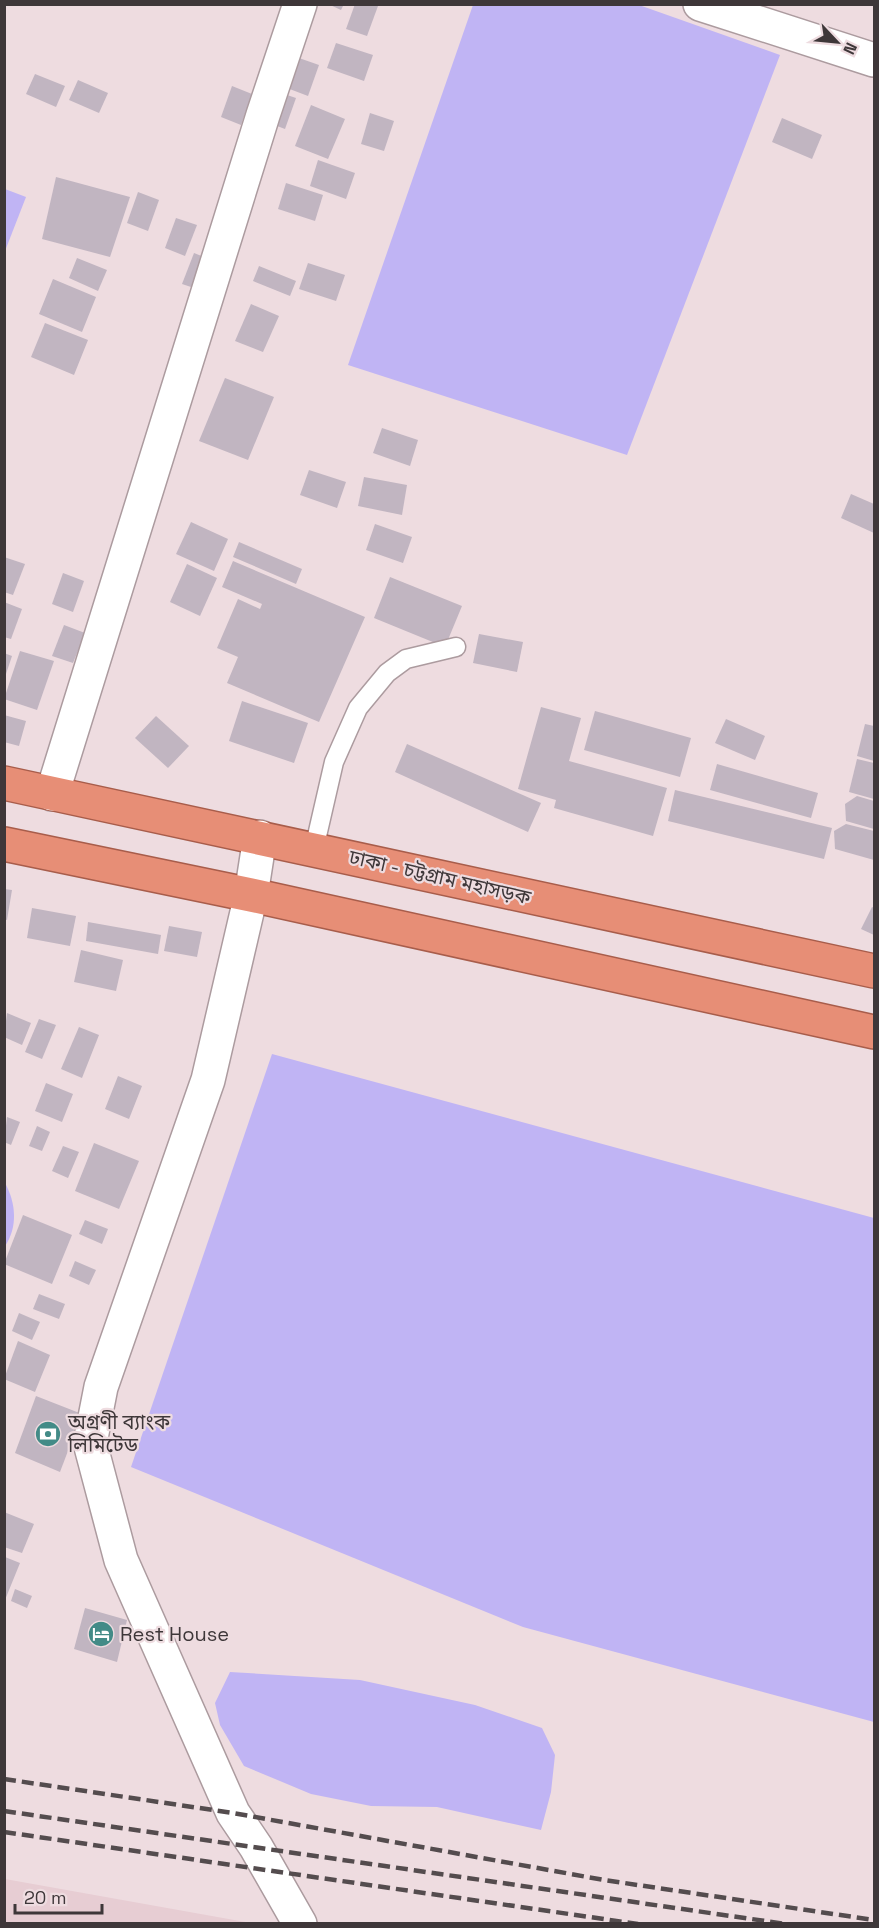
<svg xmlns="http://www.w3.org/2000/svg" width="879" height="1928" font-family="'Space Grotesk','Noto Sans Bengali',sans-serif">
  <rect width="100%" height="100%" fill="#eedce0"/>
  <polygon fill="#e7cdd3" points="5,1879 251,1923 5,1923"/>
  <g fill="#c0b4f4">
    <polygon points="473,5 639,5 780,55 627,455 348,365"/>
    <polygon points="5,189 26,197 5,251"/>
    <polygon points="272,1054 874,1218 874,1722 523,1627 131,1467"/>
    <path d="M5,1183C16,1203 18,1227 5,1246Z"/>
    <polygon points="230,1672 360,1680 475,1705 542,1728 555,1755 551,1792 541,1830 437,1807 371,1806 311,1794 244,1766 220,1725 215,1703"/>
  </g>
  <g fill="#c1b5c1">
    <polygon points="328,4 344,4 341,10"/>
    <polygon points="355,4 378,6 367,36 346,29"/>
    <polygon points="336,43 373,55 364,81 327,68"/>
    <polygon points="299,58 319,65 308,96 287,88"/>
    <polygon points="35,74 65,86 56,107 26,94"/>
    <polygon points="78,80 108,93 99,113 69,100"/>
    <polygon points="232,86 252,94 241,125 221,117"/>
    <polygon points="275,91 296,98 285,129 264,121"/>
    <polygon points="311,105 345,119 328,159 295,146"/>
    <polygon points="370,113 394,121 384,151 361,144"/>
    <polygon points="782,118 822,135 812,159 772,142"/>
    <polygon points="318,160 355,173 346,199 310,186"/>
    <polygon points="56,177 130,197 110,257 42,239"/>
    <polygon points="286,183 323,195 315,221 278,209"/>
    <polygon points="138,192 159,200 148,231 127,223"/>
    <polygon points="176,218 197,225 185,256 165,248"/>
    <polygon points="194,253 214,261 203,291 182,284"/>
    <polygon points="77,258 107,270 98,291 69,278"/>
    <polygon points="308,263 345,275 336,301 299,289"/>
    <polygon points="259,266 296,281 290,296 253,281"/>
    <polygon points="53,279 96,297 82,332 39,314"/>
    <polygon points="251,304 279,316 263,352 235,341"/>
    <polygon points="45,323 88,340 74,375 31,357"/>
    <polygon points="225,378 274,397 248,460 199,441"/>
    <polygon points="382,428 418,440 410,466 373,453"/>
    <polygon points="309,470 346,482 337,508 300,495"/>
    <polygon points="364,477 407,485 402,515 358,506"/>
    <polygon points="851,494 874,504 874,533 841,518"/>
    <polygon points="191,522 228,539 214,571 176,554"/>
    <polygon points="375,524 412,537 403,563 366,550"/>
    <polygon points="239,542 302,569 296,584 233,557"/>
    <polygon points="4,557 25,564 13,595 4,592"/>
    <polygon points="233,561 365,617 319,722 227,683 238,657 217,648 238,599 260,609 262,604 222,587"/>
    <polygon points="187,564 217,578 200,616 170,602"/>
    <polygon points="63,573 84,581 73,612 52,604"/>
    <polygon points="390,577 462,606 445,647 374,618"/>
    <polygon points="4,602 22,609 11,639 4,637"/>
    <polygon points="64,625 85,633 73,663 52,656"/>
    <polygon points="479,634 523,642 517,672 473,663"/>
    <polygon points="20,651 54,661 37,710 4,699"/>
    <polygon points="4,653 12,656 5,677 4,677"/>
    <polygon points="242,701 308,723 294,763 229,741"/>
    <polygon points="541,707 581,718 569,761 667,788 653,836 554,808 556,800 518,789"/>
    <polygon points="595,711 691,738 680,777 584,750"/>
    <polygon points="4,715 26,721 19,746 4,742"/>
    <polygon points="156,716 189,746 168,768 135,738"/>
    <polygon points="726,719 765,736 755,760 715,743"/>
    <polygon points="865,724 874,726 874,761 857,756"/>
    <polygon points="407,744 541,803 528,832 395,772"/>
    <polygon points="857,759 874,763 874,799 849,792"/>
    <polygon points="717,764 818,793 811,818 710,790"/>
    <polygon points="675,790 832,828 824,859 668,821"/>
    <polygon points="857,796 874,801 874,829 846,821 845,804"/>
    <polygon points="846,824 874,831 874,860 835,849 834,831"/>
    <polygon points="4,889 12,890 7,920 4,919"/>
    <polygon points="872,907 874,908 874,935 861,929"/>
    <polygon points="32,908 76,916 70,946 27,938"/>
    <polygon points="88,922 161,935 158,954 86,941"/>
    <polygon points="169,926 202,932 197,957 164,951"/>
    <polygon points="81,950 123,960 116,991 74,982"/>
    <polygon points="7,1013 31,1023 22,1045 4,1037"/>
    <polygon points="39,1019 56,1025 42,1059 25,1052"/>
    <polygon points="79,1027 99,1035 82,1078 61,1069"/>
    <polygon points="118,1076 142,1086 129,1119 105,1109"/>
    <polygon points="46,1083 73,1094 62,1122 35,1111"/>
    <polygon points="7,1117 20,1122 11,1145 4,1142"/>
    <polygon points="37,1126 50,1132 42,1151 29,1146"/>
    <polygon points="94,1143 139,1161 119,1209 75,1191"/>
    <polygon points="63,1146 79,1152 68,1178 52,1171"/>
    <polygon points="23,1215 72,1235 52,1284 4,1264"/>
    <polygon points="85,1220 108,1229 102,1244 79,1234"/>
    <polygon points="75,1261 96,1270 89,1285 69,1276"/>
    <polygon points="39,1294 65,1304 59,1319 33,1309"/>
    <polygon points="19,1313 40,1322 32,1340 12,1331"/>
    <polygon points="18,1341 50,1355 35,1392 4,1379"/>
    <polygon points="36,1396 82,1414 60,1472 15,1453"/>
    <polygon points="4,1512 34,1524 22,1553 4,1547"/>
    <polygon points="5,1557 20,1563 5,1600"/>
    <polygon points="15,1589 32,1596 27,1608 11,1601"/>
    <polygon points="85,1608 127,1620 117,1662 74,1649"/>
  </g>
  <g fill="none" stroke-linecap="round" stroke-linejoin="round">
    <g stroke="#ac9b9f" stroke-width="21">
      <polyline id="service" points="314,849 334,762 358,708 387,673 406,659 456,647"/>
    </g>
    <g stroke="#ac9b9f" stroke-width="36">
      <g id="minor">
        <polyline points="700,4 874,60"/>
        <polyline points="52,794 263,115 300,4"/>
        <polyline points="260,837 251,895 208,1080 101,1387 90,1443 121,1560 233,1813 256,1847 300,1924"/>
      </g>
    </g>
    <g stroke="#a85d4b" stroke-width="36">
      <g id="trunk">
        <polyline points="4,783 874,971"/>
        <polyline points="4,844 251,895 874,1032"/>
      </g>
    </g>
    <use href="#service" stroke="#fff" stroke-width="18"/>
    <use href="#minor" stroke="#fff" stroke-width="33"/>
    <use href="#trunk" stroke="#e78e76" stroke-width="33"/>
    <g stroke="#544c4e" stroke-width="4.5" stroke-dasharray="12 6" stroke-linecap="butt">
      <polyline points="4,1779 233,1813 604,1880 874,1920"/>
      <polyline points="4,1811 786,1924"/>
      <polyline points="4,1832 638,1924"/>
    </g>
  </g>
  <defs>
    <g id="bank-disc" transform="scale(1.35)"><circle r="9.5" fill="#438b87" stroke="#eedce0"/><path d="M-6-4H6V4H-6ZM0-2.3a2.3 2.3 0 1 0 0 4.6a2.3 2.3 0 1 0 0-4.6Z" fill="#fff"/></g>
    <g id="hotel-disc" transform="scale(1.35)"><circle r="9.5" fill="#438b87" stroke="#eedce0"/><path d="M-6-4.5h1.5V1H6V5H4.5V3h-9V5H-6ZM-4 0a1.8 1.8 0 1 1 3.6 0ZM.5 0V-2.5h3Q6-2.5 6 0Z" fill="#fff"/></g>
  </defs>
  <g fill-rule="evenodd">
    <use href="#bank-disc" x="48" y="1434"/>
    <use href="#hotel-disc" x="101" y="1634"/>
  </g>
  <g text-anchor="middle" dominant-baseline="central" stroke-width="4.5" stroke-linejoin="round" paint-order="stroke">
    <g font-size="20" fill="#3e3739" stroke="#eedce0">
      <text transform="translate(440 877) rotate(13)">ঢাকা - চট্টগ্রাম মহাসড়ক</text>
    </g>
    <g font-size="20" fill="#3e3739" stroke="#eedce0" text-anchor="start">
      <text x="68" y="1422">অগ্রণী ব্যাংক<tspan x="68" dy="23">লিমিটেড</tspan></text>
      <text x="120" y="1634">Rest House</text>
    </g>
  </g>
  <rect width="879" height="1928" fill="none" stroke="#3e3739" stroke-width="12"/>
  <g transform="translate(837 42) rotate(116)" stroke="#eedce0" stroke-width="4.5" paint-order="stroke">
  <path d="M0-4.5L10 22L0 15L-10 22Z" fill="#3e3739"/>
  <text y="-9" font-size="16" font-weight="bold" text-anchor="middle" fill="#3e3739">N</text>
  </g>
  <path d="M15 1904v9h87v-9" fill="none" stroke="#3e3739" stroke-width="3"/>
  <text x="24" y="1904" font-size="18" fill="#3e3739" stroke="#eedce0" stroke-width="4.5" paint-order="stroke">20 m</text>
</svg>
